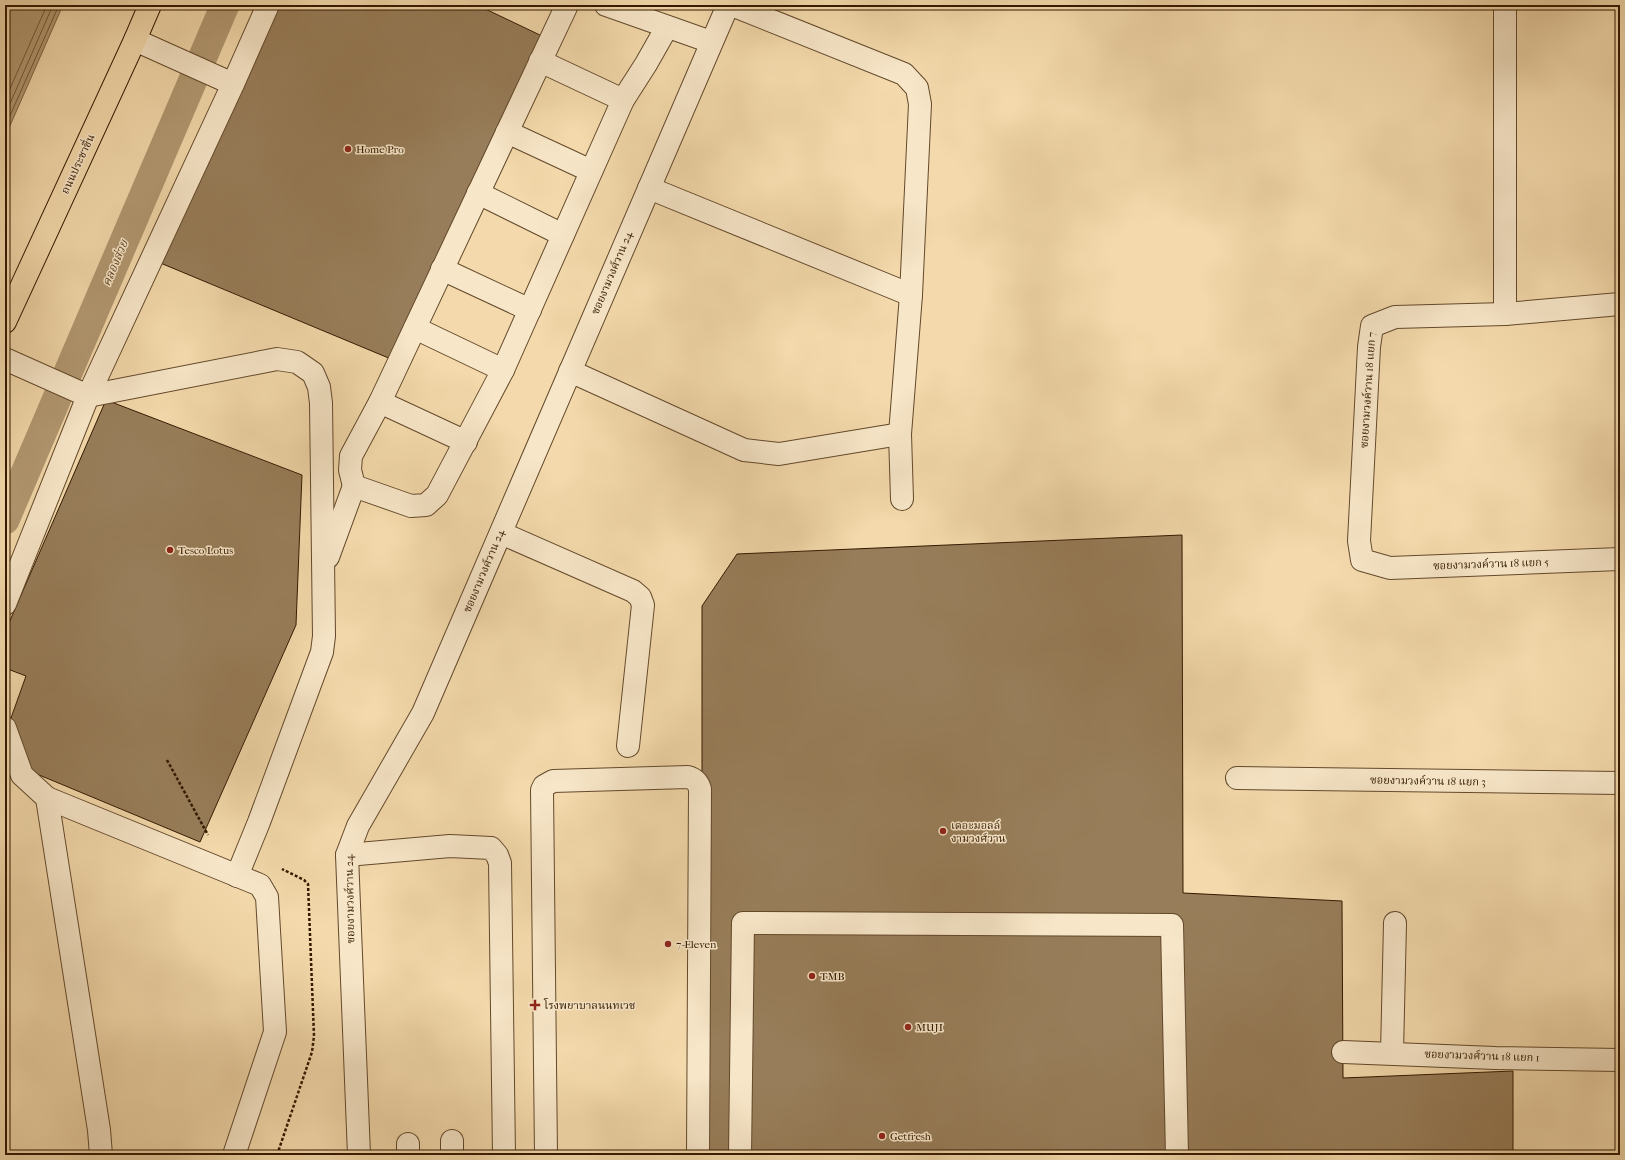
<svg xmlns="http://www.w3.org/2000/svg" width="1625" height="1160" font-family="'IM FELL French Canon','Noto Serif Thai',serif">
  <rect width="100%" height="100%" fill="#f3d9ab"/>
  <filter id="stains"><feTurbulence type="fractalNoise" baseFrequency=".005" numOctaves="4"/><feColorMatrix values="0 0 0 0 .2 0 0 0 0 .09 0 0 0 0 .02 0 0 0 .5 -.17"/></filter>
  <radialGradient id="worn" r=".72"><stop offset=".6" stop-color="#630" stop-opacity="0"/><stop offset="1" stop-color="#630" stop-opacity=".3"/></radialGradient>
  <polygon fill="#b29871" stroke="#7f6544" points="5,5 63,5 5,137"/>
  <g fill="none" stroke-linecap="round" stroke-linejoin="round">
    <g stroke="#725838" stroke-width="1">
      <polyline points="5,100 47,5"/>
      <polyline points="5,115 53,5"/>
      <polyline points="5,127 59,5"/>
    </g>
    <polyline stroke="#b29871" stroke-width="29" points="5,520 225,5"/>
  </g>
  <g fill="#977d59" stroke="#331900">
    <polygon points="270,5 477,5 542,36 391,359 158,262"/>
    <polygon points="106,400 302,475 296,625 200,842 32,772 11,718 26,676 5,668 5,632"/>
    <polygon points="1182,535 1183,893 1342,901 1343,1078 1513,1071 1513,1155 702,1155 702,606 737,554"/>
  </g>
  <g fill="none" stroke-linecap="round" stroke-linejoin="round">
    <g stroke="#63492b" stroke-width="24">
      <g id="minor">
        <polyline points="606,5 711,42"/>
        <polyline points="732,5 904,74 917,88 920,104 911,295 900,434 902,499"/>
        <polyline points="135,40 233,84"/>
        <polyline points="540,61 623,100"/>
        <polyline points="507,132 591,171"/>
        <polyline points="649,188 911,295"/>
        <polyline points="478,193 563,235"/>
        <polyline points="442,269 530,310"/>
        <polyline points="1620,304 1505,314 1395,317 1372,326 1369,347 1359,541 1362,560 1390,568 1620,559"/>
        <polyline points="1505,314 1505,5"/>
        <polyline points="415,328 503,370"/>
        <polyline points="5,359 88,396 277,359 297,362 313,373 319,387 321,403 324,636 322,652 259,822 237,876"/>
        <polyline points="570,371 744,450 779,454 900,434"/>
        <polyline points="380,402 466,442"/>
        <polyline points="354,486 350,470 351,456 380,402 567,5"/>
        <polyline points="501,533 633,591 640,597 643,605 628,746"/>
        <polyline points="328,557 354,486 411,506 426,505 437,495 503,370 623,100 646,64 667,27"/>
        <polyline points="5,604 88,396 233,84 268,5"/>
        <polyline points="5,728 22,775 47,798 260,885 267,897 275,1032 234,1155"/>
        <polyline points="1237,778 1620,783"/>
        <polyline points="47,798 99,1130 101,1155"/>
        <polyline points="347,855 450,846 491,848 497,855 500,863 504,1155"/>
        <polyline points="1343,1052 1495,1058 1620,1060"/>
        <polyline points="1392,1053 1395,923"/>
        <polyline points="408,1144 408,1155"/>
        <polyline points="359,1155 347,855 358,826 423,713 728,5"/>
        <polyline points="452,1155 452,1141"/>
        <path d="M546,1155L542,790L544,786L553,781L688,777C695,779 698,782 700,789L698,1155"/>
        <polyline points="740,1155 743,923 1172,925 1177,1155"/>
      </g>
    </g>
    <g stroke="#331900" stroke-width="24">
      <polyline id="major" points="5,322 135,40 150,5"/>
    </g>
    <g stroke="#331900" stroke-width="2.5" stroke-dasharray="3 2" stroke-linecap="butt">
      <polyline points="167,760 208,835"/>
      <polyline points="277,1155 312,1052 314,1036 308,884 304,880 282,869"/>
    </g>
    <use href="#minor" stroke="#f7e6c8" stroke-width="22"/>
    <use href="#major" stroke="#f3d9ab" stroke-width="22"/>
  </g>
  <g fill="#8f2418" stroke="#f7e6c8" stroke-width="1.5">
    <circle cx="348" cy="149" r="4"/>
    <circle cx="170" cy="550" r="4"/>
    <circle cx="943" cy="831" r="4"/>
    <circle cx="668" cy="944" r="4"/>
    <circle cx="812" cy="976" r="4"/>
    <path d="M533 999h4v4h4v4h-4v4h-4v-4h-4v-4h4z"/>
    <circle cx="908" cy="1027" r="4"/>
    <circle cx="882" cy="1136" r="4"/>
  </g>
  <g text-anchor="middle" dominant-baseline="central" stroke-width="3" stroke-linejoin="round" paint-order="stroke">
    <g font-size="11" fill="#331900" stroke="#f7e6c8" text-anchor="start">
      <text x="356" y="149">Home Pro</text>
      <text x="178" y="550">Tesco Lotus</text>
      <text x="951" y="825">เดอะมอลล์<tspan x="951" dy="13">งามวงศ์วาน</tspan></text>
      <text x="676" y="944">7-Eleven</text>
      <text x="820" y="976">TMB</text>
      <text x="544" y="1005">โรงพยาบาลนนทเวช</text>
      <text x="916" y="1027">MUJI</text>
      <text x="890" y="1136">Getfresh</text>
    </g>
    <g font-size="11" fill="#331900" stroke="#f7e6c8">
      <text transform="translate(78 164) rotate(-65)">ถนนประชาชื่น</text>
      <text transform="translate(612 273) rotate(-67)">ซอยงามวงศ์วาน 24</text>
      <text transform="translate(1368 390) rotate(-86)">ซอยงามวงค์วาน 18 แยก 7</text>
      <text transform="translate(1491 564) rotate(-2)">ซอยงามวงค์วาน 18 แยก 5</text>
      <text transform="translate(484 571) rotate(-67)">ซอยงามวงศ์วาน 24</text>
      <text transform="translate(1428 781) rotate(1)">ซอยงามวงค์วาน 18 แยก 3</text>
      <text transform="translate(350 899) rotate(-91)">ซอยงามวงศ์วาน 24</text>
      <text transform="translate(1482 1056) rotate(2)">ซอยงามวงศ์วาน 18 แยก 1</text>
    </g>
    <g font-size="12" font-style="italic" fill="#5f4528" stroke="#f7e6c8">
      <text transform="translate(115 263) rotate(-67)">คลองส่วย</text>
    </g>
  </g>
  <rect width="1625" height="1160" fill="none" stroke="#f3d9ab" stroke-width="20"/>
  <rect x="6" y="6" width="1613" height="1148" fill="none" stroke="#331900" stroke-width="2"/>
  <rect x="10" y="10" width="1605" height="1140" fill="none" stroke="#331900"/>
  <rect width="100%" height="100%" filter="url(#stains)"/>
  <rect width="100%" height="100%" fill="url(#worn)"/>
</svg>
